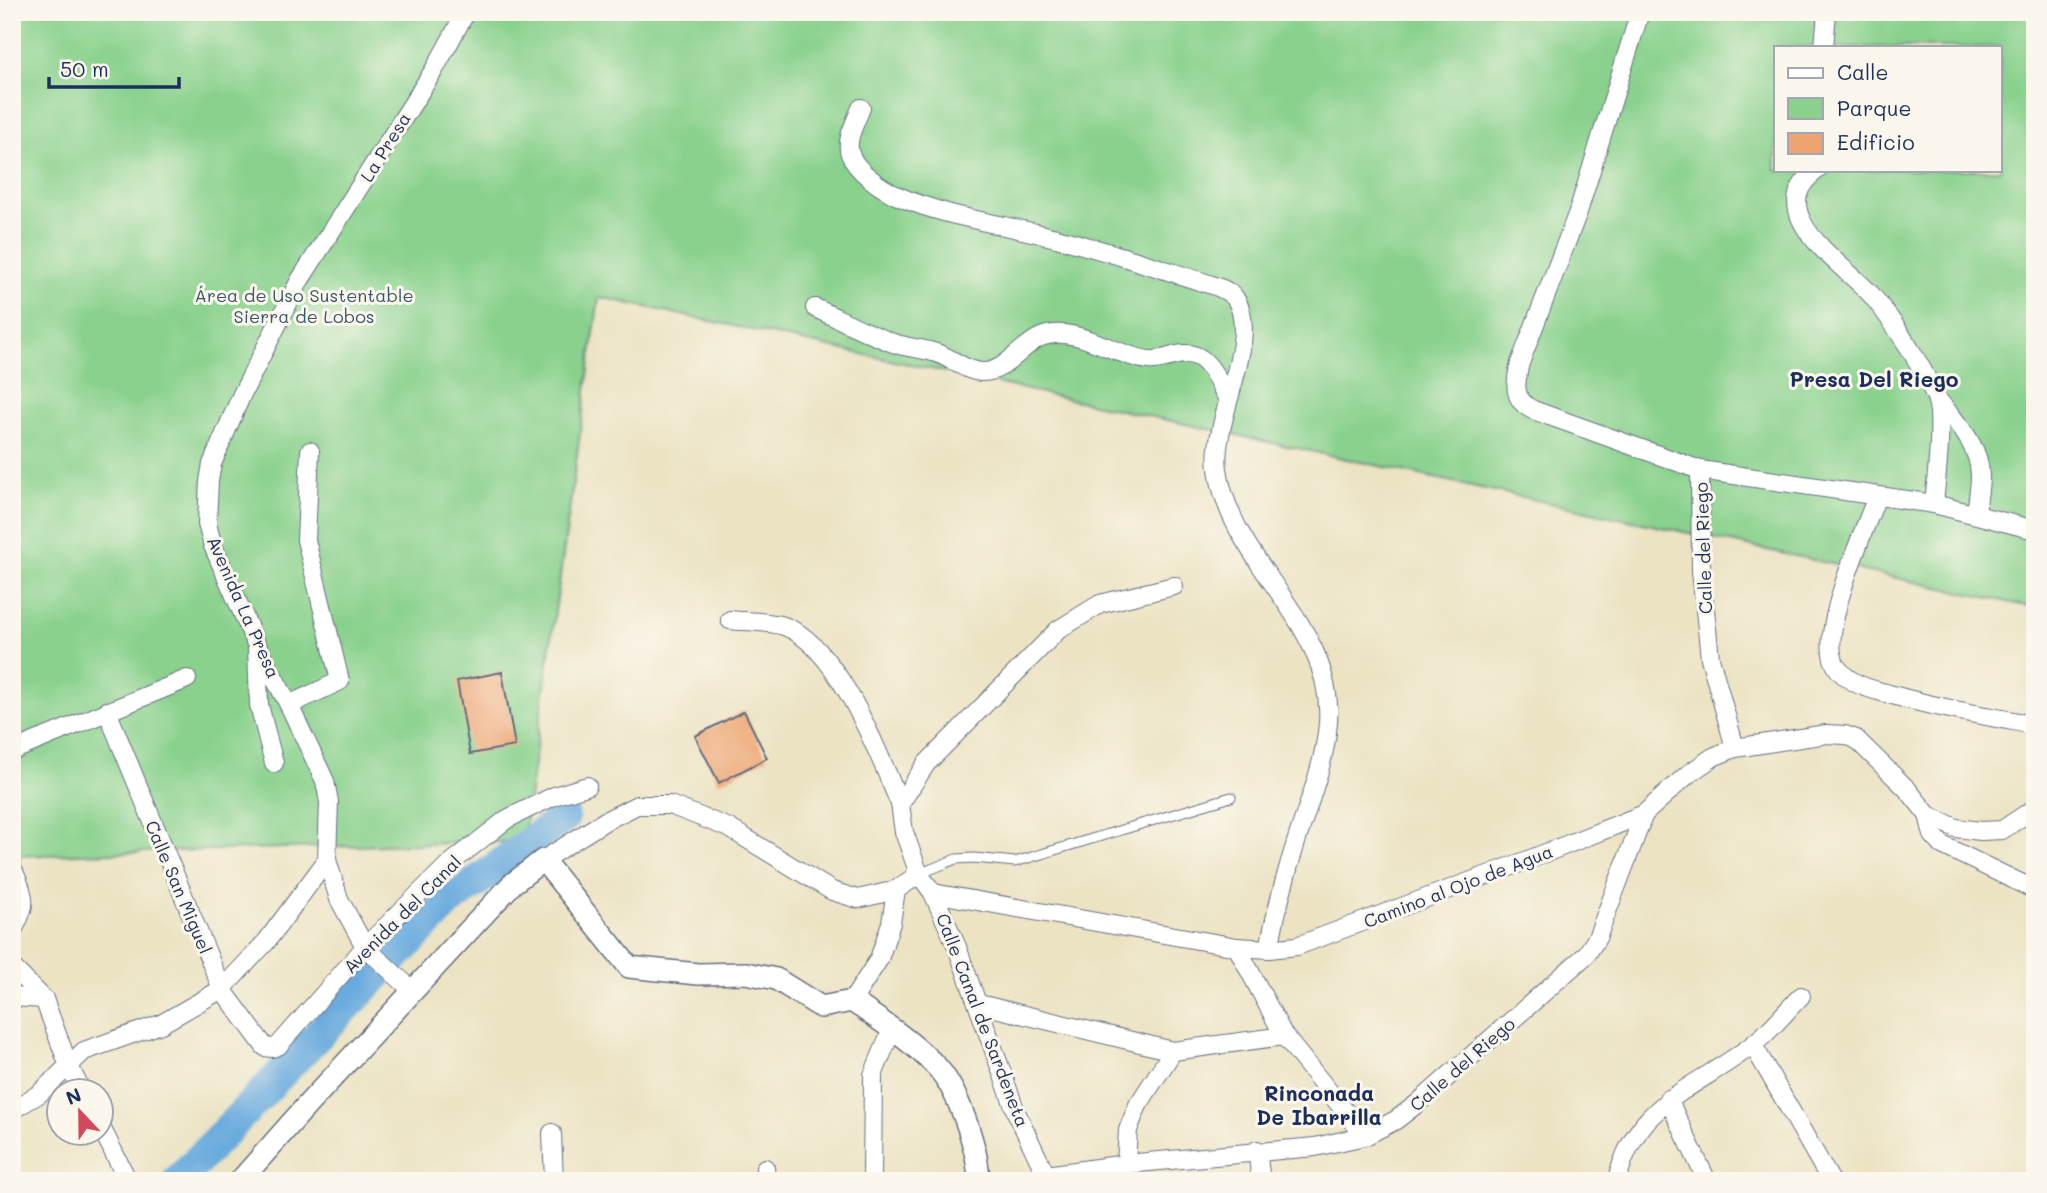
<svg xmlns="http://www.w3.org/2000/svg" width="2047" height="1193" font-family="Mali,sans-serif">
  <rect width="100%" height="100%" fill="#fbf7ec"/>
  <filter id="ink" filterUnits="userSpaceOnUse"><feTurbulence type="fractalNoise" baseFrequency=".0143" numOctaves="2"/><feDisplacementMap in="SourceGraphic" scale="14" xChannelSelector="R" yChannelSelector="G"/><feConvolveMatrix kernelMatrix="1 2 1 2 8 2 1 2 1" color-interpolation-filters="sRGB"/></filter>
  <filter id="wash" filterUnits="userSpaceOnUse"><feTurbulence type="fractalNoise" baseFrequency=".00686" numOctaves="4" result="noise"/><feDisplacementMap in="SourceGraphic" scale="28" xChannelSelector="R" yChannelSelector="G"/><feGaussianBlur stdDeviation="1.57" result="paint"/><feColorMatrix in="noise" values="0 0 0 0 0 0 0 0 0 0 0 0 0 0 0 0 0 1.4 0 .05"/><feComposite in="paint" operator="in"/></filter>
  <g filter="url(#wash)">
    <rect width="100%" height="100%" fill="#ebe3c2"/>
    <path fill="#89d18d" stroke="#528076" stroke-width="2" fill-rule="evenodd" d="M12,12H2035V608L599,297L523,841L12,856ZM1776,47H2000V170H1776Z"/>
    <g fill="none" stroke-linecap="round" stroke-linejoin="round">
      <polyline stroke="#6babde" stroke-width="32" points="178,1181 316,1037 448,903 564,817"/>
    </g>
    <g id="blocks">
      <g fill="#eda471">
        <polygon points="502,672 515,746 470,754 457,681"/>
        <polygon points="744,711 767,758 719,783 695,736"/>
      </g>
    </g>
  </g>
  <g filter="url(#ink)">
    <use href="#blocks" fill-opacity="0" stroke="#646e81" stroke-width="2"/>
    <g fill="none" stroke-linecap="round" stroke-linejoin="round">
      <g stroke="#646e81" stroke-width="11">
        <polyline id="service" points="919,874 956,859 974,858 1015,862 1231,797"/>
      </g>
      <g stroke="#646e81" stroke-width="20">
        <g id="minor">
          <path d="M1640,12L1578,212L1520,363C1515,383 1512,400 1533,410L1700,470L1934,504L2035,530"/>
          <polyline points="1824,47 1827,12"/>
          <path d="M861,108C856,121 845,140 850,154C856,171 882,189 898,196C945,217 998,223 1048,236C1103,249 1158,268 1212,285C1221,288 1229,291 1235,298C1262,337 1211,421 1218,469C1230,564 1335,622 1328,723C1325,762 1310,799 1298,836C1286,873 1276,910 1269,949"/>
          <path d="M1817,170C1757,214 1849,267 1874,298C1895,324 1924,368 1936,398C1944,416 1936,482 1934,504"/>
          <path d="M815,308C840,319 866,333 893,343C907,348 924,348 939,354C953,359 967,372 983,372C1006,372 1021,345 1041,337C1074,323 1116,357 1149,360C1166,362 1183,347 1200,358C1213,367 1220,385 1227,398"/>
          <path d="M1938,400C1956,422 1980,445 1980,476C1980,488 1977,502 1976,514"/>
          <polyline points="1700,470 1701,571 1710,658 1735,748"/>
          <path d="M1877,496C1863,534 1826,616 1832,654C1834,667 1843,676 1854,682C1864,688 1878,691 1889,694C1937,708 1986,716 2035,725"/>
          <path d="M730,620C747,622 769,621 784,626C838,645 879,755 900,804"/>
          <polyline points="257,649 259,705 274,763"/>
          <polyline points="289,705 340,681 306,540 310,451"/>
          <polyline points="107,711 222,989 265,1047 272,1048 278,1046 365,947 447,866 507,819 554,796 587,786"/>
          <polyline points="12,751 187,679"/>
          <polyline points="1928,815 1933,835 1942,845 2035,890"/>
          <polyline points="543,860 605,821 637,805 670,805 729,828 832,891 858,899 896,890"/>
          <path d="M12,867C25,898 29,902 12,932"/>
          <polyline points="933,893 1237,947 1269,949 1297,946 1528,860 1644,814 1687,775 1713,757 1735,748 1827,734 1845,735 1856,739 1908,790 1928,815 1956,828 1981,831 2002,830 2035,808"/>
          <polyline points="1237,947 1284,1036 1365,1136"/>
          <polyline points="12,967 44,999 68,1064 82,1092"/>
          <polyline points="414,992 365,947 339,899 327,860 329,802 325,781 289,705 257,646 213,546 207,524 209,481 212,464 242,394 300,280 434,70 466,12"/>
          <polyline points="12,997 44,999"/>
          <polyline points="852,1001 879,959 891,923 896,890 919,874"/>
          <polyline points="979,1004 1173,1051 1284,1036"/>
          <polyline points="1753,1045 1831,1181"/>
          <polyline points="1668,1099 1707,1181"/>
          <polyline points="12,1110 39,1094 84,1051 161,1024 222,989 266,942 327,860"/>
          <polyline points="102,1129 128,1181"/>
          <polyline points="552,1133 554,1181"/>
          <polyline points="1257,1150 1261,1181"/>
          <polyline points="1126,1164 1128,1130 1138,1105 1173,1051"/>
          <polyline points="765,1168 766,1181"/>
          <polyline points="1046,1175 1126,1164 1315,1147 1365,1136 1396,1120 1418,1103 1586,955 1597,938 1644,814"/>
          <polyline points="872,1181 873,1075 892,1029"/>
          <polyline points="1046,1181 1046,1175 1016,1112 957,947 933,893 919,874 904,832 900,804 926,764 1058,630 1100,604 1174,586"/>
          <path d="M1617,1181C1635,1101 1696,1089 1752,1045C1770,1032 1785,1012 1801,996"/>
        </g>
      </g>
      <g stroke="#646e81" stroke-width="24">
        <path id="tertiary" d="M240,1181L309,1103L512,884L543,860L629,967L698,974L746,973L776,979L821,1007L852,1001C881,1021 910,1040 935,1065C958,1088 978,1149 979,1181"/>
      </g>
      <use href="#service" stroke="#fff" stroke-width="9"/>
      <use href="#minor" stroke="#fff" stroke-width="18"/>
      <use href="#tertiary" stroke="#fff" stroke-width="21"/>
    </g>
  </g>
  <g text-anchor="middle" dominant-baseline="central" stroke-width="6" stroke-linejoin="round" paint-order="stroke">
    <g font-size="18" fill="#1b2f5e" stroke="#fbf7ec">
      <text transform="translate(385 147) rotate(-58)">La Presa</text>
      <text transform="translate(1703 548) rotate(-92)">Calle del Riego</text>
      <text transform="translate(244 607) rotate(66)">Avenida La Presa</text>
      <text transform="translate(1458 886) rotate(-21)">Camino al Ojo de Agua</text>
      <text transform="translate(179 887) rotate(67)">Calle San Miguel</text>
      <text transform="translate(402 914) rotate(-45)">Avenida del Canal</text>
      <text transform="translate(983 1020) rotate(69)">Calle Canal de Sardeneta</text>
      <text transform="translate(1462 1064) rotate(-41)">Calle del Riego</text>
    </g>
    <g font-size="18" fill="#36586a" stroke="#fbf7ec">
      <text x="304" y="295">Área de Uso Sustentable<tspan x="304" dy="21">Sierra de Lobos</tspan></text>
    </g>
    <g font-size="21" font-weight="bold" fill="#1b2f5e" stroke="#fbf7ec">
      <text x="1874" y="378">Presa Del Riego</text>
      <text x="1319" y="1092">Rinconada<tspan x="1319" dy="24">De Ibarrilla</tspan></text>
    </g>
  </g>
  <rect width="2047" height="1193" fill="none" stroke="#fbf7ec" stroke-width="42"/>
  <rect x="1774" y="46" width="228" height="126" fill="#fbf7ec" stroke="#a1a7b3" stroke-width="2"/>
  <rect x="1788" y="68" width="35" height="10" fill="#ffffff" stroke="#a1a7b3" stroke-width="2"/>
  <text x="1837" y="80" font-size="21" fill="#1b2f5e">Calle</text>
  <rect x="1788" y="98" width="35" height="21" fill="#89d18d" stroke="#a1a7b3" stroke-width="2"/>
  <text x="1837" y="116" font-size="21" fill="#1b2f5e">Parque</text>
  <rect x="1788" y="133" width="35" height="21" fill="#eda471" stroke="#a1a7b3" stroke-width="2"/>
  <text x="1837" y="150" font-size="21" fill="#1b2f5e">Edificio</text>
  <g transform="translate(80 1112) rotate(338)"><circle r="33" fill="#fbf7ec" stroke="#a1a7b3" stroke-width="2"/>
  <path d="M0-5L12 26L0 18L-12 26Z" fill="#d1495b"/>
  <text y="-10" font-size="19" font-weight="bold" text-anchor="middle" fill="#1b2f5e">N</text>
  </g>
  <path d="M49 77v10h130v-10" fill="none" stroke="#1b2f5e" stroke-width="3.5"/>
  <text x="60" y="77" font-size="21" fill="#1b2f5e" stroke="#fbf7ec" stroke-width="5" paint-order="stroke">50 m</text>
</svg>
